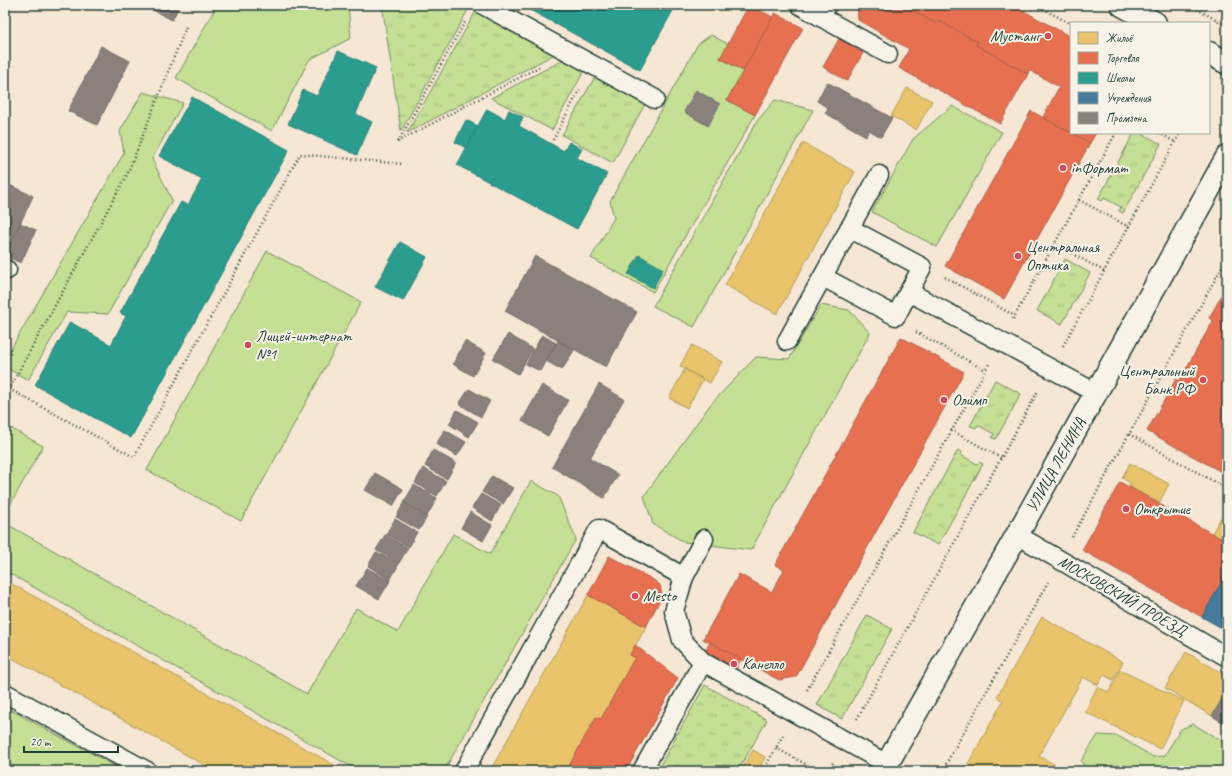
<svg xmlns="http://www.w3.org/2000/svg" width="1232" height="776" font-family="Caveat,sans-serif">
  <defs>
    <pattern id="grass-tufts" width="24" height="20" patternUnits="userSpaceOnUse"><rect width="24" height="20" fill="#c5df95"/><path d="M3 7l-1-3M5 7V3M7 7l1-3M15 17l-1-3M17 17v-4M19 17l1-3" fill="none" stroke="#a9c081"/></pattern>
  </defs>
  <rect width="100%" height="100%" fill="#f6e6d4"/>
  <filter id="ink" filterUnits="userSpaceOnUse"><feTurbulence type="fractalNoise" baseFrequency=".025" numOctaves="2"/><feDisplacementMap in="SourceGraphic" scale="8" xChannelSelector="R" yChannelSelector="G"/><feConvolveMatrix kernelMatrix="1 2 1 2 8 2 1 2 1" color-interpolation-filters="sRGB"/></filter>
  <g filter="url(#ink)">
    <g fill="url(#grass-tufts)" stroke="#728e64">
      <polygon points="382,5 464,5 469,8 401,131"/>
      <polygon points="476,11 555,54 407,133"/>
      <polygon points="565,59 585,69 552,130 491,98"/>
      <polygon points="596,75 646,102 613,163 562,135"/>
      <polygon points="1134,133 1141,133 1161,144 1123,213 1119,211 1121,207 1104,198 1102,201 1098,199"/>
      <polygon points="1065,259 1090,273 1062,324 1037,311"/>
      <polygon points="995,380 1021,394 996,439 992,438 994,434 978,425 976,428 970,426"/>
      <polygon points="958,450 962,452 961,455 977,464 979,462 983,464 938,545 913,532"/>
      <polygon points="867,615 892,629 842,719 817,705"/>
      <polygon points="705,685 767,720 738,771 657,771"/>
    </g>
    <g fill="#c5df95" stroke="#728e64">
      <polygon points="217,5 348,5 351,38 309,60 272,131 176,78"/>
      <polygon points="711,35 728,44 720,58 743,71 727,100 755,115 653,292 591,258 614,218 610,201 698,44"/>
      <polygon points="143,92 183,103 152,159 172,200 108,314 67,312 28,380 5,367 5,359 124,153 120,131"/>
      <polygon points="775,100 813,110 694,327 653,306 757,121"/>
      <polygon points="952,106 1002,132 937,247 872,212 913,139"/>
      <polygon points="267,251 361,302 241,521 147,470"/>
      <polygon points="821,305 849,310 870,333 751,550 684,542 653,524 644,496 710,405 756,357 789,359"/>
      <polygon points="5,425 43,446 5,514"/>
      <polygon points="531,481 558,496 576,539 444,771 359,771 5,571 5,523 307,694 356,608 398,632 453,534 490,554"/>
      <polygon points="5,707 124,771 5,771"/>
      <polygon points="1193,724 1227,744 1227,771 1087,771 1081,761 1098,735 1118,736 1153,757 1164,756 1181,729"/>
    </g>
    <g fill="#e9c46a" stroke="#ac9c5a">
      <polygon points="907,88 932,101 916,130 891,116"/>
      <polygon points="803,143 855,172 777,314 725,285"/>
      <polygon points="692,345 722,362 710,383 680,366"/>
      <polygon points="685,369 703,380 687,408 669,398"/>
      <polygon points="1130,463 1169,484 1159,503 1129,486 1130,483 1122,478"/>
      <polygon points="1227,507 1227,542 1212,533"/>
      <polygon points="5,580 345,771 215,771 37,672 5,654"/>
      <polygon points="588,595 646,627 630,655 635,657 601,719 596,717 569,766 574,768 572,771 490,771"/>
      <polygon points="1042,617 1123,662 1113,680 1104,675 1098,685 1083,677 1039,756 1066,771 964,771 1003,701 997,697"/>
      <polygon points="1186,652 1227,676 1227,690 1212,716 1165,688"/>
      <polygon points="1120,670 1184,701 1160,749 1085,712 1097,687 1109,692"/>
      <polygon points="753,750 765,757 758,771 751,771 743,767"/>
    </g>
    <g fill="#e76f51" stroke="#ab6048">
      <polygon points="749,5 773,17 743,71 720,58"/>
      <polygon points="857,5 903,5 937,24 939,21 978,42 976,45 1028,74 1000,124 899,68 909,49 858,20"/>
      <polygon points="903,5 1013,5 1071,37 1071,133 1043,117 1059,87 1029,70 1028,74 976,45 978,42 939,21 937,24"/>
      <polygon points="775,13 803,28 755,115 727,100"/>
      <polygon points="839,39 863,53 847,81 823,67"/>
      <polygon points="1031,111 1090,143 1004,299 945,266"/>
      <polygon points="1072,133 1096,133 1090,143"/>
      <polygon points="1227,286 1227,475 1147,431 1176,379 1179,381 1213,321 1209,318"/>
      <polygon points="901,337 964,372 796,677 779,680 703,639 739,574 772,592 784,570 775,565"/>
      <polygon points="1120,482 1227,542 1227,572 1202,617 1082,550"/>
      <polygon points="609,556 652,579 660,585 662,596 646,627 588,595"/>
      <polygon points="710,642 741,659 735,671 704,654"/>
      <polygon points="635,645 678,678 626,771 572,771 574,768 569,766 596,717 601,719 635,657 630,655"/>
    </g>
    <g fill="#2a9d8f" stroke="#278074">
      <polygon points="521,5 676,5 640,70"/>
      <polygon points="338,51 376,68 356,114 372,122 357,155 288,124 303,90 317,96"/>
      <polygon points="192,97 289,150 131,438 35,385 70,322 111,345 126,316 120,313 181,202 188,205 202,179 159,156"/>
      <polygon points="487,109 505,119 509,110 523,117 519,126 564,151 569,142 582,149 577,158 607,174 577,229 457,165"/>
      <polygon points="466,120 478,126 466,148 455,142"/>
      <polygon points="400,242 427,257 403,301 375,287"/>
      <polygon points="639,255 663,269 653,288 628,274"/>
    </g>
    <polygon fill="#457b9d" stroke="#3a687e" points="1227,572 1227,631 1202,617"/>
    <g fill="#8a817c" stroke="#6a6d66">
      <polygon points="143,5 180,5 172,20"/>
      <polygon points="101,46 130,61 97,125 68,111"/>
      <polygon points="827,82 892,118 881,137 869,130 866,136 825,113 828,108 817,101"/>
      <polygon points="696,90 720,104 708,126 684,112"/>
      <polygon points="5,183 33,196 5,256"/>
      <polygon points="20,223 36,230 21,263 5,256"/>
      <polygon points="535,256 637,312 606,367 505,311"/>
      <polygon points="508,334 533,349 518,374 493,359"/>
      <polygon points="542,335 556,343 540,371 526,364"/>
      <polygon points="465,341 486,353 473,376 453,364"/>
      <polygon points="558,341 574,350 562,370 546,361"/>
      <polygon points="599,384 624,399 590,458 618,475 604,498 552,467"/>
      <polygon points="542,385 568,400 548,436 522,421"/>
      <polygon points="469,389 490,401 481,417 459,404"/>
      <polygon points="457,410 478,422 469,437 449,424"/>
      <polygon points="445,430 466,442 457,456 436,444"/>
      <polygon points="433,450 456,463 447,479 425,466"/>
      <polygon points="423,468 446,481 437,496 415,483"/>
      <polygon points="375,473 403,489 393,506 365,490"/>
      <polygon points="492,476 513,488 503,504 482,492"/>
      <polygon points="414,485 437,498 427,516 404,502"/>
      <polygon points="481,494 501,505 492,521 472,508"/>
      <polygon points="404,503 427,517 419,530 396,517"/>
      <polygon points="470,512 492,525 483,541 461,528"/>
      <polygon points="395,519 417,532 409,547 386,534"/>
      <polygon points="385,535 408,548 399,563 376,550"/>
      <polygon points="376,552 399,564 390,580 368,566"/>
      <polygon points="367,568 390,581 379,599 356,586"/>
      <polygon points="1227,690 1227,725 1212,716"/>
    </g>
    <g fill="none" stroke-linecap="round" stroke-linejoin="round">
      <g stroke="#1f3d34" stroke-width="21">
        <g id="lane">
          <polyline points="483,5 655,99"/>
          <polyline points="800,5 821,17 827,5"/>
          <polyline points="821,17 888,54"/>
          <polyline points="5,269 7,270"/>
          <polyline points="823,277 896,316 922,267 849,228"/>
          <polyline points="909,292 1096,393"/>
          <polyline points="787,341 879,175"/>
          <polyline points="1017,535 1227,657"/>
          <polyline points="704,539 684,577 674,611 682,640 703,662 887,764"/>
          <polyline points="5,693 147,771"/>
          <polyline points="464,771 599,529 684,577"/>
          <polyline points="642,771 703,662"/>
        </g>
      </g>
      <g stroke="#1f3d34" stroke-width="25">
        <g id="secondary">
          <polyline points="1122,5 1155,23"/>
          <polyline points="1209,53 1227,63"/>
        </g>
      </g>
      <g stroke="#1f3d34" stroke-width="25">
        <polyline id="primary" points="883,771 1017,535 1227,157"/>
      </g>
      <g stroke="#1f3d34" stroke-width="2.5" stroke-dasharray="1 3" stroke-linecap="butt">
        <polyline points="1036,5 1071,24"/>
        <polyline points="1190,5 1227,26"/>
        <polyline points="186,27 127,175 9,389 134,457 300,154 402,164"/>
        <polyline points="1159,133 1175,142"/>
        <polyline points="553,140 581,87"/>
        <polyline points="397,142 541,66"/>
        <polyline points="398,142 465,22"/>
        <polyline points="1079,200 1129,227"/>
        <polyline points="1054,244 1104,271"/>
        <polyline points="945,277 1015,316"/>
        <polyline points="1013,319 1116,133"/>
        <polyline points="916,332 985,370"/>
        <polyline points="1063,346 1180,133"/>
        <polyline points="951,430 1001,458"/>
        <polyline points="1129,434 1222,486"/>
        <polyline points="1072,537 1227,258"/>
        <polyline points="807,690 989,364"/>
        <polyline points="857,719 1038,391"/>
        <polyline points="776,748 818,771"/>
        <polyline points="763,771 783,735"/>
        <polyline points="829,771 833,762"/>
        <polyline points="942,771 1048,582"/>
      </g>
      <use href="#lane" stroke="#f7f3e8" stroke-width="18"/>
      <use href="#secondary" stroke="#f7f3e8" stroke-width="22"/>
      <use href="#primary" stroke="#f7f3e8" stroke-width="22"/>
    </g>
  </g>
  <g fill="#d1495b" stroke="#f7f3e8" stroke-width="1.5">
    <circle cx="1048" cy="36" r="4"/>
    <circle cx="1063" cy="168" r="4"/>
    <circle cx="1018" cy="256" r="4"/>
    <circle cx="248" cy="345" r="4"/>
    <circle cx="1203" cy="380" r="4"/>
    <circle cx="944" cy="400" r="4"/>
    <circle cx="1126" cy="509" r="4"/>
    <circle cx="635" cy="596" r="4"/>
    <circle cx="734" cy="664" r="4"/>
  </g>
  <g text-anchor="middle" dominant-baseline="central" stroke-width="4" stroke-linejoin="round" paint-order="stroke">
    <g font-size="16" fill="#1f3d34" stroke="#f7f3e8" text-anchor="start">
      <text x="1040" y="36" text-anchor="end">Мустанг</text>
      <text x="1071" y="168">inФормат</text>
      <text x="1026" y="247">Центральная<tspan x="1026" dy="18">Оптика</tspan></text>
      <text x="256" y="336">Лицей-интернат<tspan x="256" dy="18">№1</tspan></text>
      <text x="1195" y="371" text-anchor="end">Центральный<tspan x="1195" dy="18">Банк РФ</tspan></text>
      <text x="952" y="400">Олимп</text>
      <text x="1134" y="509">Открытие</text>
      <text x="643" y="596">Mesto</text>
      <text x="742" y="664">Канелло</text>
    </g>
    <g font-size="16" fill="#1f3d34" stroke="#f7f3e8">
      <text transform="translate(1056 465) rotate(-61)">УЛИЦА ЛЕНИНА</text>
      <text transform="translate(1122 596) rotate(30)">МОСКОВСКИЙ ПРОЕЗД</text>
    </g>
  </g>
  <rect width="1232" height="776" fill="none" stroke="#f7f3e8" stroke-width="20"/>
  <rect x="10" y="10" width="1212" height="756" fill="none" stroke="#1f3d34" stroke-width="1.5" filter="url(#ink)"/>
  <rect x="1070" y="22" width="140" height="112" fill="#f7f3e8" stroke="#a1aaa0"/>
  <rect x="1078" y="32" width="20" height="12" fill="#e9c46a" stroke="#a1aaa0"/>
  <text x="1106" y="42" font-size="12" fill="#1f3d34">Жильё</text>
  <rect x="1078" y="52" width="20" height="12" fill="#e76f51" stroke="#a1aaa0"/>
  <text x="1106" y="62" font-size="12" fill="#1f3d34">Торговля</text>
  <rect x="1078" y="72" width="20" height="12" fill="#2a9d8f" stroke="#a1aaa0"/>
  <text x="1106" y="82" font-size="12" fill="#1f3d34">Школы</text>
  <rect x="1078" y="92" width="20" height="12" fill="#457b9d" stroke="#a1aaa0"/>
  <text x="1106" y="102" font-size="12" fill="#1f3d34">Учреждения</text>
  <rect x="1078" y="112" width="20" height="12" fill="#8a817c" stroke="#a1aaa0"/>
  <text x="1106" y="122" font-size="12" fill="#1f3d34">Промзона</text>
  <path d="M24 746v6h94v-6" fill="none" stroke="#1f3d34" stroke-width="2"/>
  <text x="30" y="746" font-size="12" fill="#1f3d34" stroke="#f7f3e8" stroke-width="3" paint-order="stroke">20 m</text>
</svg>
